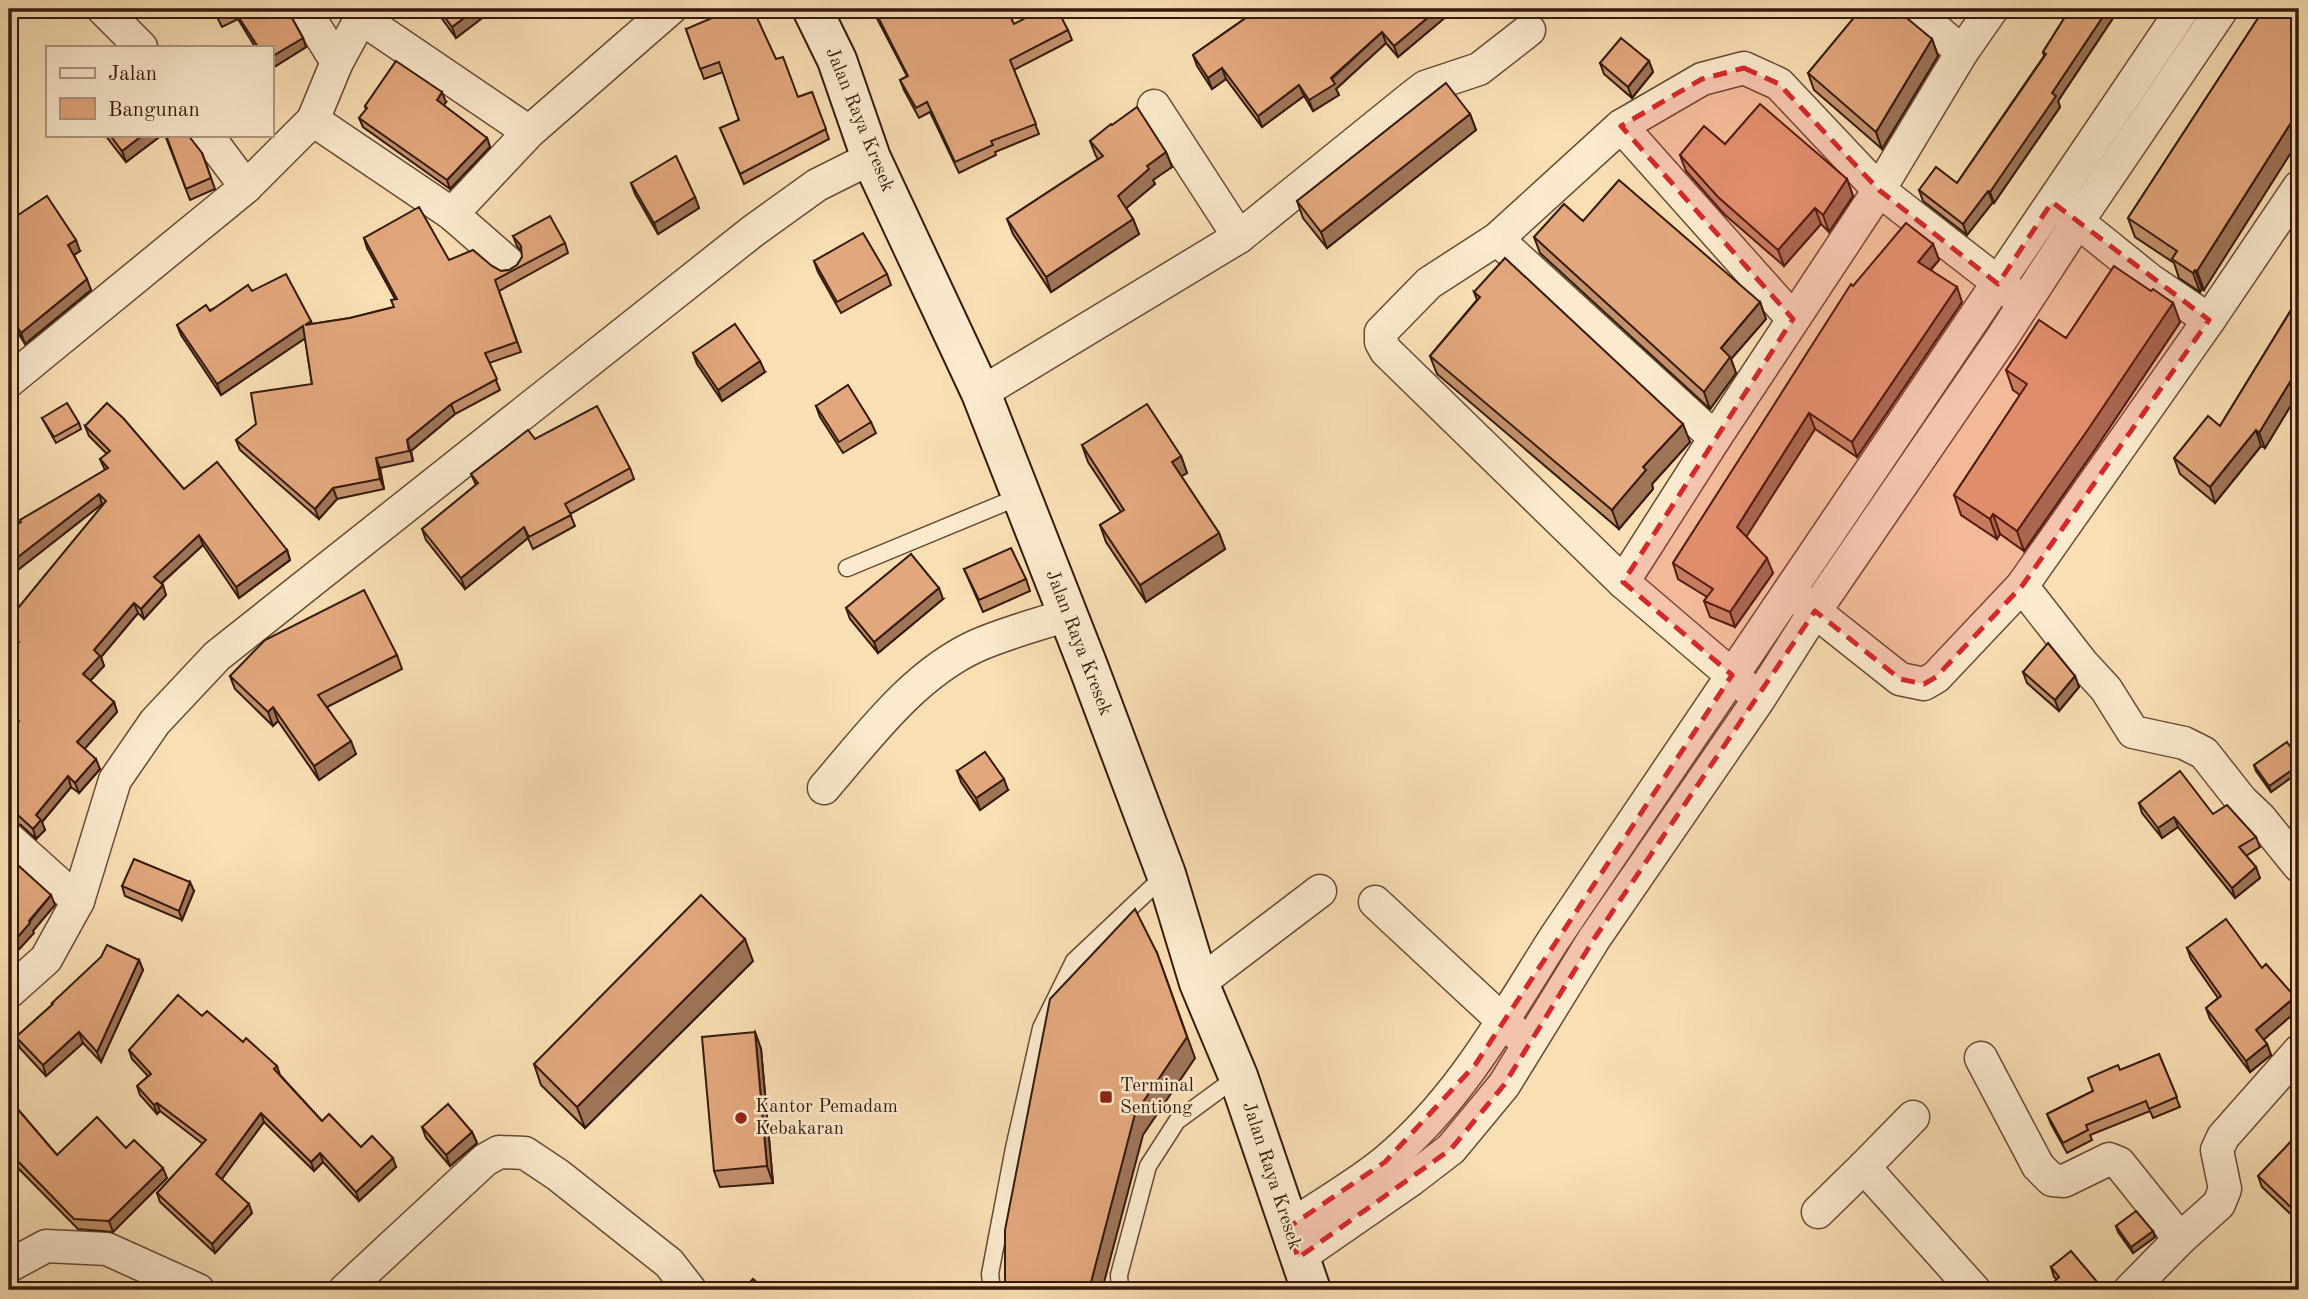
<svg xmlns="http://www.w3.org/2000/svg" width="2308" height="1299" font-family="'Old Standard TT',serif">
  <rect width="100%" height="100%" fill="#f9dfb4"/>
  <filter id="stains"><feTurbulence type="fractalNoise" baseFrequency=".00286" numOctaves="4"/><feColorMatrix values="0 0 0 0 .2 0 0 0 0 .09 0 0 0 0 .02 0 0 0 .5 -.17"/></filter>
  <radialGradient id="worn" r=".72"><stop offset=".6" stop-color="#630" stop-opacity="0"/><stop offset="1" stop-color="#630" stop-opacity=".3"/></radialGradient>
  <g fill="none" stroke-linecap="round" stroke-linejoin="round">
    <g stroke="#664b37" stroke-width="19">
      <g id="lane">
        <polyline points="847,568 1021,496"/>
        <polyline points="992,1290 990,1274 1014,1148 1041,1028 1074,961 1164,876"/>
        <polyline points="1120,1290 1119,1275 1148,1166 1177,1121 1237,1077"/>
      </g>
    </g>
    <g stroke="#664b37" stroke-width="35">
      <g id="street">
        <polyline points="103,9 141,47"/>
        <polyline points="304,9 337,62"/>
        <polyline points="1912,9 1962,52"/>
        <polyline points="361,18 529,132"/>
        <polyline points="1154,106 1239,237"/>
        <polyline points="313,120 452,214 508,263"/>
        <polyline points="1621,126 1793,319"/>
        <polyline points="207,135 246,187 313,120 337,62 361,18 373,9"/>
        <polyline points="2062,209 2150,280 2209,320"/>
        <polyline points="452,214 529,132 670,9"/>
        <polyline points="1497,239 1715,438"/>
        <polyline points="9,381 246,187"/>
        <polyline points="981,393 1239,237 1412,97 1425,87 1479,69 1529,30"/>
        <polyline points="1623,582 1715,438 1879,190 1962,52 1992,9"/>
        <polyline points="2022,586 2209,320 2299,187"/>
        <polyline points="1798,598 1900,679 1924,684 1936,677 2022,586 2082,663 2106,689 2133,732 2184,743 2204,753 2241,800 2260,818 2299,866"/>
        <polyline points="1748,689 1623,582 1386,351 1381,342 1381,332 1429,283 1497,239 1621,126 1702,79 1744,68 1779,84 1879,190 2013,294"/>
        <path d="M824,788C868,737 913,675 976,646C1005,633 1037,625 1067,615"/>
        <polyline points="9,839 78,901"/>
        <polyline points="1375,902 1517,1034"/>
        <polyline points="1199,983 1320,891"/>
        <polyline points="9,992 46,959 78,901 115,780 155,722 217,656 753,231 817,185 871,158"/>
        <polyline points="1981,1058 2038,1166 2052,1180 2064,1181 2109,1159 2119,1163 2180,1239"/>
        <polyline points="1864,1167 1913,1117"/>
        <polyline points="1818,1212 1864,1167 1974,1290"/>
        <path d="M1289,1227C1321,1205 1357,1185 1386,1161C1459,1100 1504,1018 1554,939L2183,9"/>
        <polyline points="1298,1258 1412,1179 1451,1149 1504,1085 1594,939 1759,699 1815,611 2002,338 2078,221 2222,9"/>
        <polyline points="9,1266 46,1246 107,1249 198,1290"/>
        <polyline points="345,1290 485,1160 499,1152 525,1153 558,1175 669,1263 690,1290"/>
        <polyline points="2130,1290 2180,1239 2219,1204 2225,1189 2217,1150 2223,1137 2299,1051"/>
      </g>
    </g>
    <g stroke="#351a0d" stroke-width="42">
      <polyline id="secondary" points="812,9 837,60 871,158 981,393 1088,666 1166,874 1199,983 1238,1076 1311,1290"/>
    </g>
    <use href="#lane" stroke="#fbeace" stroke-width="16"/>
    <use href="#street" stroke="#fbeace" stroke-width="32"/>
    <use href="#secondary" stroke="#fbeace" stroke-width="38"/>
  </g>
  <g fill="#c3906c" stroke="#351a0d" stroke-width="2">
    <polygon points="213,9 287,9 303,38 306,47 271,69 271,47 255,47 238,19 222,27"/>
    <polygon points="435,9 494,9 456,38"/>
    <polygon points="872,9 1006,9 1014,24 1068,30 1072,40 1014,70 1039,134 995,152 996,155 959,173 930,112 919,118 904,90 900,80 907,76"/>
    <polygon points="1248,9 1463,9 1458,14 1454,10 1398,57 1386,43 1336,89 1339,95 1313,111 1304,96 1262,127 1226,79 1212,89 1197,66 1193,55 1251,14"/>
    <polygon points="2070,9 2119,9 2058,101 2060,107 1994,203 1993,202 1967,235 1923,201 1919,190 1957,183 2044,56 2043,52"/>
    <polygon points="2264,9 2204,290 2202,289 2200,292 2179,278 2174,263 2135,237 2128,218"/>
    <polygon points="686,29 776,59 798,97 812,92 829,139 744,184 720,128 739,120 723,72 704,79"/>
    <polygon points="1932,39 1938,56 1882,149 1814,90 1808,73"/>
    <polygon points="1649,61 1653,72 1632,98 1604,74 1600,63"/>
    <polygon points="446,102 443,105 487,138 490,147 450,189 363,127 359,118 366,110 365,106"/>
    <polygon points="1470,114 1476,130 1327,248 1303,218 1297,201"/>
    <polygon points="1112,125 1166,152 1172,167 1153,180 1155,184 1126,208 1133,219 1139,234 1051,292 1013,234 1007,219 1098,159 1096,156 1090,141"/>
    <polygon points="105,135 162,135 126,162"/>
    <polygon points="165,135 202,153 215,189 190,200"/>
    <polygon points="1725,144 1847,179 1853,196 1829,232 1821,224 1784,266 1724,214 1686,171 1680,155"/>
    <polygon points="631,183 695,197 699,208 658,234 635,194"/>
    <polygon points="9,221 80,251 74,255 91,290 25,344 9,318"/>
    <polygon points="1583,221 1760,302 1766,319 1731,359 1736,373 1710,409 1540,253 1534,237"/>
    <polygon points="513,236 565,243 568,253 499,291 521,352 489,363 500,390 455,414 411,451 413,461 380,468 384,489 337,499 319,519 240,450 236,440 312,384 305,338 221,395 181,335 177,325 252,291 311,321 312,324 350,318 394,307 395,299 367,248 364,238 449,260 492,266 501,271 509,270 517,265 522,257 522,252 517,246"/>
    <polygon points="1933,244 1939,260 1931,270 1962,302 1857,457 1815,429 1746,536 1773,573 1735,627 1710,617 1704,601 1707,597 1678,579 1673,563 1853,286"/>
    <polygon points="814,261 887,274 891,285 841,313 818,272"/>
    <polygon points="2151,291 2173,303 2180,322 2096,448 2024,551 2000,534 1997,539 1961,515 1954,495 2020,395 2013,390 2006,370"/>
    <polygon points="1474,292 1690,442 1652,484 1653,489 1619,529 1437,374 1430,356 1477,300"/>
    <polygon points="2299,297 2299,392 2265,448 2261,446 2215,503 2180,474 2174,458 2220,426"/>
    <polygon points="693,353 765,372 722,401 697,364"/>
    <polygon points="816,406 871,422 876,433 843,453 820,417"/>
    <polygon points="42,418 79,423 81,429 56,443"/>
    <polygon points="85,426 184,489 287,550 290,560 239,598 203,545 161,584 166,595 144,619 138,613 101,657 104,666 90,681 114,702 117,712 84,749 100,769 79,793 71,787 42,822 45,830 36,839 21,825 12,821 9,821 9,733 15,725 9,719 9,654 16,646 9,640 9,619 103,505 102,504 9,577 9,529 105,470 100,459 107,454 89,436"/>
    <polygon points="535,439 630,468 634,479 570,514 575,526 533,549 528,538 465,589 426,540 422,529 476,485 471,474"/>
    <polygon points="1082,445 1181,456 1187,473 1181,476 1219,533 1225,549 1146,602 1106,542 1100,525 1121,512 1088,462"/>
    <polygon points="964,569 1026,579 1030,591 983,612"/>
    <polygon points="943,599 878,653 850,619 846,608"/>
    <polygon points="397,655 402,669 327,707 356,754 319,780 278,721 273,726 235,689 230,676"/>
    <polygon points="2023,672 2075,676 2079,687 2059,711 2027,683"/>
    <polygon points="2299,760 2299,772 2271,792 2256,771 2254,765"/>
    <polygon points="957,771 1008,790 980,810 961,782"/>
    <polygon points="2139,803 2213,814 2256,837 2260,847 2246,856 2260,878 2235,898 2178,827 2162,838 2142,813"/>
    <polygon points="122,886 194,891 182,920 125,896"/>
    <polygon points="2187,948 2262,968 2299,1009 2263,1039 2267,1044 2271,1055 2250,1072 2210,1019 2206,1008 2218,998 2191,959"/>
    <polygon points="139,960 143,970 101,1062 83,1043 46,1076 20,1048 16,1037 53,1004 52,1003"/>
    <polygon points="753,961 585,1128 541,1085 534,1064"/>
    <polygon points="202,1016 243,1042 277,1066 280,1075 322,1121 361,1147 396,1167 359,1201 323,1162 314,1171 264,1122 221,1179 252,1213 215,1253 160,1202 157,1193 203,1144 160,1111 157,1114 140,1095 137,1086 148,1076 132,1059 129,1050"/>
    <polygon points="755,1032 761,1049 773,1183 720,1187 714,1171"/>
    <polygon points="2159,1054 2180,1107 2153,1118 2150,1111 2090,1135 2092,1140 2067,1153 2051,1124 2047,1114 2093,1091 2120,1070"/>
    <polygon points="9,1099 57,1155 126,1148 167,1178 113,1232 78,1229 9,1159"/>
    <polygon points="422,1127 472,1132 477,1143 450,1166 426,1138"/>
    <polygon points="2299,1137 2299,1222 2262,1187 2258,1176"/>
    <polygon points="2116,1226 2153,1231 2155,1237 2133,1253 2118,1232"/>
    <polygon points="2051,1267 2104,1290 2057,1280 2054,1277"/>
  </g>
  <g fill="#9f7558" stroke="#351a0d" stroke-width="2">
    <polygon points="142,9 149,9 143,13"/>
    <polygon points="476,9 494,9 456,38 452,27"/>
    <polygon points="1438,9 1453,9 1454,10 1398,57 1394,46"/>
    <polygon points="1456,9 1463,9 1458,14"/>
    <polygon points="2108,9 2119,9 2058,101 2060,107 1994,203 1990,192 2052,93"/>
    <polygon points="1382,32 1386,43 1336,89 1339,95 1313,111 1309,100"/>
    <polygon points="303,38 306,47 271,69 271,57"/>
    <polygon points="1932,39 1938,56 1882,149 1876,132"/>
    <polygon points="1649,61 1653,72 1632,98 1628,87"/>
    <polygon points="1222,68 1226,79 1212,89 1208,78"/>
    <polygon points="1299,85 1304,96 1262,127 1258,116"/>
    <polygon points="442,92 446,102 440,110 437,100"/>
    <polygon points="2299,110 2299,140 2204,290 2197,271"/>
    <polygon points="1470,114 1476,130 1327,248 1321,232"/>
    <polygon points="143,135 162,135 126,162 122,151"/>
    <polygon points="487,138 490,147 450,189 447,180"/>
    <polygon points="1166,152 1172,167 1153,180 1155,184 1123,211 1118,196 1147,166"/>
    <polygon points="1847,179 1853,196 1829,232 1823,215"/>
    <polygon points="1988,191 1993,202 1967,235 1963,224"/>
    <polygon points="695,197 699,208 658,234 654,223"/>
    <polygon points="1815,208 1821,224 1784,266 1778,250"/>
    <polygon points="1133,219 1139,234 1051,292 1046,277"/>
    <polygon points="76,240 80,251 72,256 68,245"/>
    <polygon points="1933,244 1939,260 1924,277 1918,262"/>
    <polygon points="2195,270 2202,289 2200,292 2193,273"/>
    <polygon points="87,279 91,290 25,344 21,333"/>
    <polygon points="1957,287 1962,302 1857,457 1852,442"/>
    <polygon points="1760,302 1766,319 1731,359 1736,373 1710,409 1704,392 1721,348"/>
    <polygon points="2173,303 2180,322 2096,448 2024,551 2017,531"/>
    <polygon points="303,326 307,337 221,395 217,384"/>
    <polygon points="760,361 765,372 722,401 718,390"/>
    <polygon points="2299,367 2299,392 2265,448 2259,433"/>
    <polygon points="451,404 455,414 411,451 413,461 407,440"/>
    <polygon points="1809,413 1815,429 1743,542 1737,527"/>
    <polygon points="1683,424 1690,442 1652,484 1653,489 1619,529 1612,510 1643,467"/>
    <polygon points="2256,430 2261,446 2215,503 2210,487"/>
    <polygon points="1181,456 1187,473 1178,478 1172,462"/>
    <polygon points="376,458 380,468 384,489 380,479"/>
    <polygon points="333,488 337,499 319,519 315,509"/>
    <polygon points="99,494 102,504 9,577 9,564"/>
    <polygon points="1993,514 2000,534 1997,539 1990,519"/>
    <polygon points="524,527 528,538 465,589 461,578"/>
    <polygon points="1219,533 1225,549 1146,602 1140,585"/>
    <polygon points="199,535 203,545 157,587 154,577"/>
    <polygon points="287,550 290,560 239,598 236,587"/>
    <polygon points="1767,558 1773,573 1735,627 1730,612"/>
    <polygon points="163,585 166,595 144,619 141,609"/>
    <polygon points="939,588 943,599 878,653 874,642"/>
    <polygon points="134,603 138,613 101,657 104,666 87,684 83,674 94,650"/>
    <polygon points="2075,676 2079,687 2059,711 2055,700"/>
    <polygon points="114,702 117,712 81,753 77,742"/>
    <polygon points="273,707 278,721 273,726 268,712"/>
    <polygon points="351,741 356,754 319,780 314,766"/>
    <polygon points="96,759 100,769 79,793 75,783"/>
    <polygon points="2299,765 2299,772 2271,792 2269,786"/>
    <polygon points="68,776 71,787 42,822 45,830 36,839 33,829 36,815"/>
    <polygon points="1004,779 1008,790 980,810 976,798"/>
    <polygon points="2174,817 2178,827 2162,838 2158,828"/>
    <polygon points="2256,867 2260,878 2235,898 2232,888"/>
    <polygon points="190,882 194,891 182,920 179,911"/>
    <polygon points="51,895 55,905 33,931 34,933 12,957 9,947"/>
    <polygon points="745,939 753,961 585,1128 577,1107"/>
    <polygon points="1157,953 1195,1058 1143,1135 1102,1290 1089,1290"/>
    <polygon points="139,960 143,970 101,1062 97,1052"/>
    <polygon points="2295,997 2299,1009 2261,1042 2256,1030"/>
    <polygon points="79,1032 83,1043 46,1076 43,1065"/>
    <polygon points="755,1032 761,1049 773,1183 767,1166"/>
    <polygon points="2267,1044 2271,1055 2250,1072 2246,1061"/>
    <polygon points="157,1103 160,1111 157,1114 154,1105"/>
    <polygon points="261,1113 264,1122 219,1183 216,1174"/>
    <polygon points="472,1132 477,1143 450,1166 446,1155"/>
    <polygon points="320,1153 323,1162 314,1171 311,1162"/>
    <polygon points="393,1158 396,1167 359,1201 356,1192"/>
    <polygon points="163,1168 167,1178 113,1232 109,1221"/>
    <polygon points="249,1204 252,1213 215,1253 212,1244"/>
    <polygon points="2153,1231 2155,1237 2133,1253 2131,1247"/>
  </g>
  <g fill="#e3a77d" stroke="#351a0d" stroke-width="2">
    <polygon points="214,9 287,9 303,38 271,57 271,47 258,47 234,10 219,18"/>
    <polygon points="439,9 476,9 452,27"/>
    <polygon points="733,9 753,9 776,59 783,57 798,97 812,92 826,129 740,174 720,128 739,120 719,62 700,69 686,29"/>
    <polygon points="874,9 1006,9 1014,24 1043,9 1057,9 1068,30 1010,60 1036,124 991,141 993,145 955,162 927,102 916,108 900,80 908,76"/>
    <polygon points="1250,9 1438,9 1394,46 1382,32 1331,78 1335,84 1309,100 1299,85 1258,116 1222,68 1208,78 1193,55 1253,13"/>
    <polygon points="1861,9 1896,9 1932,39 1876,132 1808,73"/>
    <polygon points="2070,9 2108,9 2052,93 2056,96 1990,192 1988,191 1963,224 1919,190 1936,167 1957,183 2046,54 2043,52"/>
    <polygon points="2264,9 2299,9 2299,110 2197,271 2195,270 2193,273 2172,259 2177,251 2128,218"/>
    <polygon points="1621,38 1649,61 1628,87 1600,63"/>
    <polygon points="396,61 442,92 437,100 487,138 447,180 359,118 367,108 365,106"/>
    <polygon points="1446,83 1470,114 1321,232 1297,201"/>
    <polygon points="1760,104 1847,179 1823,215 1815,208 1778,250 1718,197 1680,155 1704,126 1725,144"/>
    <polygon points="1137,107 1166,152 1147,166 1149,169 1118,196 1133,219 1046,277 1007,219 1103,156 1090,141 1111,124 1112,125"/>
    <polygon points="110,135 143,135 122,151"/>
    <polygon points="166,135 188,135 202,153 211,178 186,189"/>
    <polygon points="676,156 695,197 654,223 631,183"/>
    <polygon points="1619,180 1760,302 1721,348 1730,357 1704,392 1534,237 1564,204 1583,221"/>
    <polygon points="47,196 76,240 68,245 87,279 21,333 9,313 9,221"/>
    <polygon points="419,207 449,260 473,250 492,266 501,271 509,270 517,265 522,257 521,246 513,236 550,216 565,243 495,280 517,342 485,353 497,379 451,404 407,440 409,451 376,458 380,479 333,488 315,509 236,440 256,424 251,393 312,384 303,326 217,384 177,325 206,305 210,311 248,285 252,291 286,274 311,321 305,325 350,318 394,307 391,300 397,299 364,238"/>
    <polygon points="1906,223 1933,244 1918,262 1957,287 1852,442 1809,413 1737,527 1767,558 1730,612 1704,601 1713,589 1673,563 1851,284 1853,286"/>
    <polygon points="863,233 887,274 837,302 814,261"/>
    <polygon points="1505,258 1683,424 1643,467 1646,470 1612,510 1430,356 1480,297 1474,292"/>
    <polygon points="2114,266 2151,291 2153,289 2173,303 2089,428 2017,531 1993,514 1990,519 1954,495 2027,384 2006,370 2039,320 2066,338"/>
    <polygon points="2299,297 2299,367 2259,433 2256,430 2210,487 2174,458 2208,416 2220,426"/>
    <polygon points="735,324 760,361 718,390 693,353"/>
    <polygon points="848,385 871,422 839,442 816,406"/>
    <polygon points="67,403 79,423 54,437 42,418"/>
    <polygon points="107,403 124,419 184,489 217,462 287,550 236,587 199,535 154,577 163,585 141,609 134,603 94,650 100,656 83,674 114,702 77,742 96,759 75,783 68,776 36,815 41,820 33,829 18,815 9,811 9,733 19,721 9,712 9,654 19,642 9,633 9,619 106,501 99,494 9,564 9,529 21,522 20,520 108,468 100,459 110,451 85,426"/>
    <polygon points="1147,404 1181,456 1172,462 1219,533 1140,585 1100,525 1124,510 1082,445"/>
    <polygon points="597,406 630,468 565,504 571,515 529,537 524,527 461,578 422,529 478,483 471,474 528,430 535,439"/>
    <polygon points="1011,548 1026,579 979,600 964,569"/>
    <polygon points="911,554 939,588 874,642 846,608"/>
    <polygon points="364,590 397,655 318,695 351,741 314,766 273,707 268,712 230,676 265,640"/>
    <polygon points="2048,643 2075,676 2055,700 2023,672"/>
    <polygon points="2287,742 2299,760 2299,765 2269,786 2254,765"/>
    <polygon points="985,752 1004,779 976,798 957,771"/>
    <polygon points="2180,771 2213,814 2227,805 2256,837 2239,847 2256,867 2232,888 2174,817 2158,828 2139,803"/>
    <polygon points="9,857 51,895 29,921 30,923 9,947"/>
    <polygon points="134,859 190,882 179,911 122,886"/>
    <polygon points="701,895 745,939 577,1107 534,1064"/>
    <polygon points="1135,909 1157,953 1187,1037 1135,1114 1089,1290 1005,1290 1005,1230 1050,999"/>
    <polygon points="2226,919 2262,968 2266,964 2295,997 2256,1030 2267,1044 2246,1061 2206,1008 2221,996 2187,948"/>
    <polygon points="107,945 139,960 97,1052 79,1032 43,1065 16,1037 53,1004 52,1003 101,957"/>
    <polygon points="178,995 202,1016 207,1011 243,1042 246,1038 277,1066 274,1069 322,1121 329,1114 361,1147 372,1136 393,1158 356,1192 320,1153 311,1162 261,1113 216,1174 249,1204 212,1244 157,1193 206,1140 157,1103 154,1105 137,1086 151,1074 129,1050"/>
    <polygon points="755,1032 767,1166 714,1171 702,1037"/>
    <polygon points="2159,1054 2177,1097 2149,1109 2146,1101 2086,1125 2088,1130 2063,1143 2047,1114 2093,1091 2088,1078 2118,1065 2120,1070"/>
    <polygon points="9,1099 57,1155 97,1117 126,1148 134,1140 163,1168 109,1221 74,1219 9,1152"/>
    <polygon points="448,1104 472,1132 446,1155 422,1127"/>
    <polygon points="2297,1135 2299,1137 2299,1211 2297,1213 2258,1176"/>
    <polygon points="2136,1211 2153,1231 2131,1247 2116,1226"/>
    <polygon points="2071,1251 2104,1290 2046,1290 2059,1277 2051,1267"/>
    <polygon points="753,1279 766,1290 743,1290"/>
  </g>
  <path fill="#d62828" fill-opacity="0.2" stroke="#d62828" stroke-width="5" stroke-dasharray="14 9" stroke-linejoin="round" d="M1744,68L1779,84L1879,190L1998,284L2052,202L2209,320L2022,586L1936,677L1924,684L1900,679L1815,611L1594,939L1504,1085L1451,1149L1298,1258L1289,1227L1385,1162L1475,1065L1732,675L1623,582L1793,319L1621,126L1702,79Z"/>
  <g fill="#8f2418" stroke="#fbeace" stroke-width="2.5">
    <rect x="1099" y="1090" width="14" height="14" rx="3.5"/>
    <circle cx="741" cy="1118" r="7"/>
  </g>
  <g text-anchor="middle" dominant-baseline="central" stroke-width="5" stroke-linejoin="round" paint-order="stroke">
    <g font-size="19" fill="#351a0d" stroke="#fbeace">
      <text transform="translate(859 120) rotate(68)">Jalan Raya Kresek</text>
      <text transform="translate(1078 643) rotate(69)">Jalan Raya Kresek</text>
      <text transform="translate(1271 1176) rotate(72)">Jalan Raya Kresek</text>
    </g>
    <g font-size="19" fill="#351a0d" stroke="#fbeace" text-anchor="start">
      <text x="1120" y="1086">Terminal<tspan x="1120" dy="22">Sentiong</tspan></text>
      <text x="755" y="1107">Kantor Pemadam<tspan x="755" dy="22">Kebakaran</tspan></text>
    </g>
  </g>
  <rect width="2308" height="1299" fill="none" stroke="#f9dfb4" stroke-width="35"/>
  <rect x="10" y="10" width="2287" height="1278" fill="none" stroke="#351a0d" stroke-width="3.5"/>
  <rect x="18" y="18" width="2273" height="1264" fill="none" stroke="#351a0d" stroke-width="2"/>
  <rect x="46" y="46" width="228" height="91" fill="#fbeace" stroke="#ac9781" stroke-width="2"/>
  <rect x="60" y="68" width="35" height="10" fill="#fbeace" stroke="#ac9781" stroke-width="2"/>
  <text x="108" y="80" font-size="21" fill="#351a0d">Jalan</text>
  <rect x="60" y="98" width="35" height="21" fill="#e3a77d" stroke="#ac9781" stroke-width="2"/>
  <text x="108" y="116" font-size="21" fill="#351a0d">Bangunan</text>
  <rect width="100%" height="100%" filter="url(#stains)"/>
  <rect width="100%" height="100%" fill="url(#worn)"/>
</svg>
